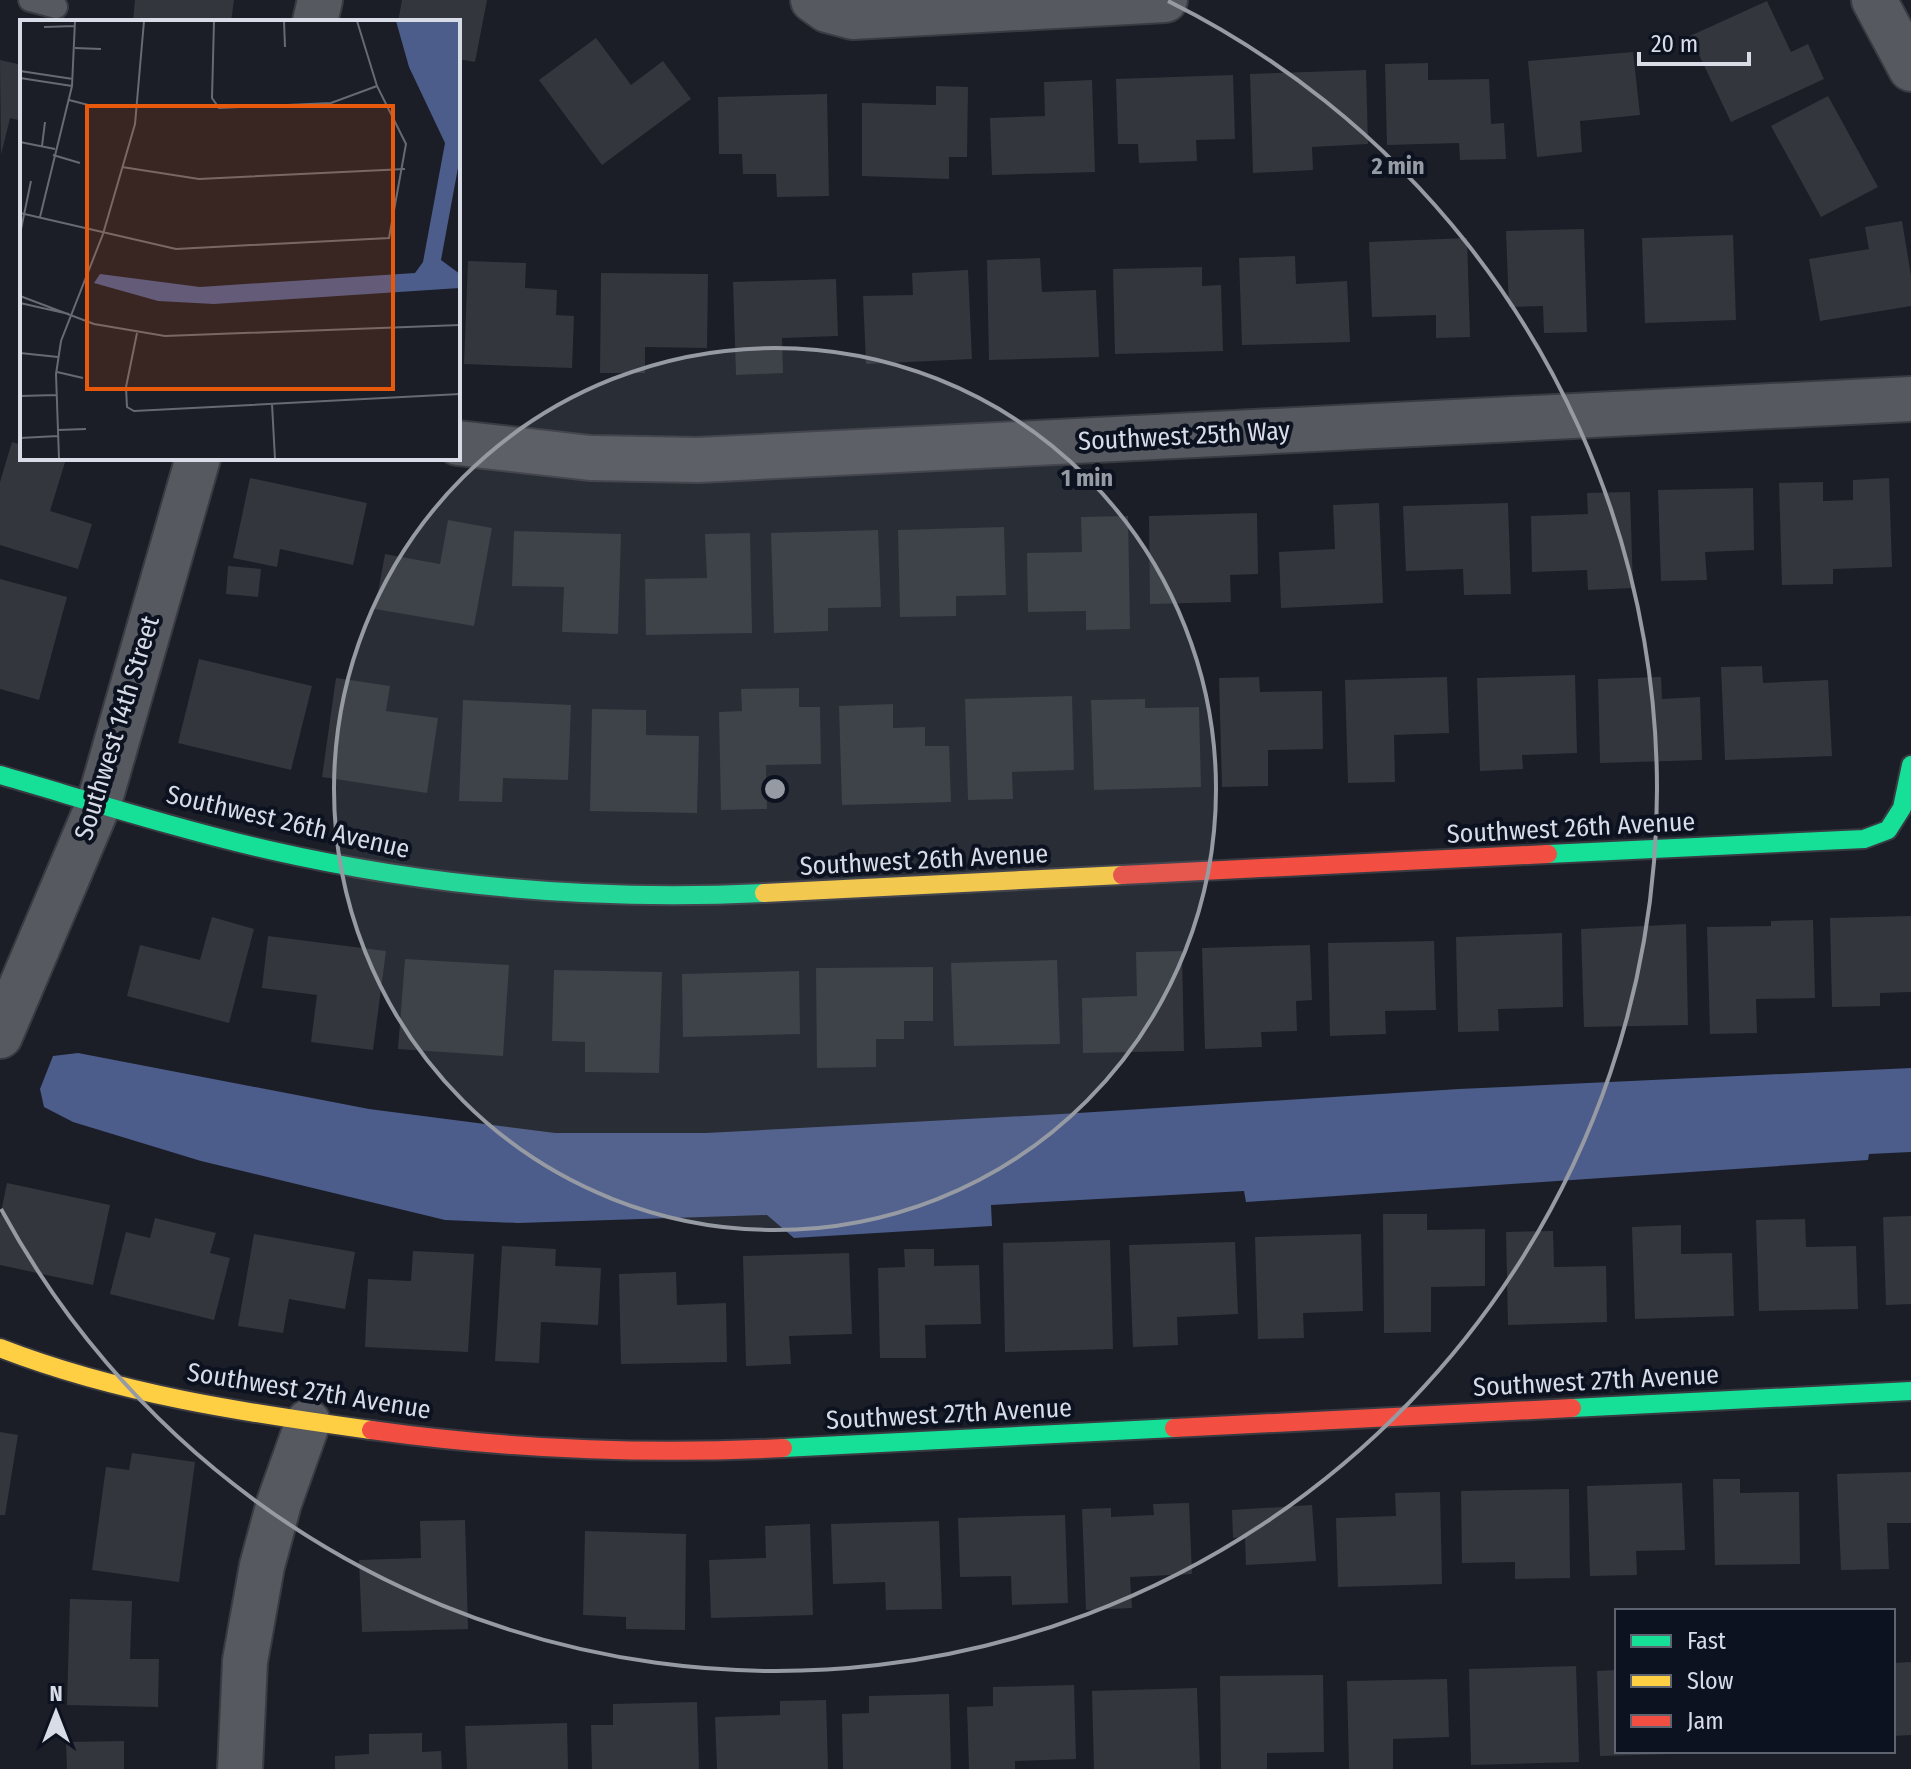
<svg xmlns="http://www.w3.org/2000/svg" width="1911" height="1769" font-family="'Fira Sans Condensed',sans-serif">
  <rect width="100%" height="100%" fill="#1b1e26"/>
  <polygon fill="#4c5c8b" points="78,1053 369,1109 555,1133 706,1133 1062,1114 1459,1089 1911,1068 1911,1152 1869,1154 1868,1160 1246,1202 1244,1191 991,1205 992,1226 794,1238 767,1215 518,1223 445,1220 201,1161 73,1122 44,1107 40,1089 53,1056"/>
  <g fill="#33363d">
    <polygon points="135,0 234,0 231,22 133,22"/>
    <polygon points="402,0 487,0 475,62 458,59 458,22 398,22"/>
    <polygon points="1767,1 1791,52 1808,44 1824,79 1731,122 1690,36"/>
    <polygon points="596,38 631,85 663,61 691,99 602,165 539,80"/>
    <polygon points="1633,52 1640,115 1580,121 1582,152 1537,157 1528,61"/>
    <polygon points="0,60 22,65 22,121 10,118 1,155"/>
    <polygon points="1428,63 1428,80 1489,79 1491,124 1504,123 1506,159 1460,160 1459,143 1387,145 1385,64"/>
    <polygon points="1366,70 1368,144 1312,147 1313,170 1253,173 1250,74"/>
    <polygon points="1233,75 1235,139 1196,140 1197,161 1139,163 1138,144 1118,144 1116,79"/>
    <polygon points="1092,80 1095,172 992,175 990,118 1045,116 1044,82"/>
    <polygon points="936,86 968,87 967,157 949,157 949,179 862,176 862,103 936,105"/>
    <polygon points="827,94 829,196 777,197 776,174 743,174 742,154 719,154 718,97"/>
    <polygon points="1828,96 1878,187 1821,217 1771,126"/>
    <polygon points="1902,221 1911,276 1911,306 1820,321 1809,259 1869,249 1865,227"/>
    <polygon points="1584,229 1587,332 1544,333 1543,306 1509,307 1506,231"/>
    <polygon points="1733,235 1736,320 1645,323 1642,238"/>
    <polygon points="1467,238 1470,337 1436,338 1436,315 1372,317 1369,242"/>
    <polygon points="1295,256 1296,284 1347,281 1350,342 1242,345 1239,258"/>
    <polygon points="1040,258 1042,292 1096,290 1099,357 989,360 987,260"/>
    <polygon points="468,261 526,263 525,288 557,290 556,315 574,316 572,368 464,364"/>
    <polygon points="1202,267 1202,286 1221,285 1223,351 1115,354 1113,269"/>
    <polygon points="968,270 972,359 866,364 863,296 913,295 912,273"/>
    <polygon points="601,273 708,274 707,348 645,347 645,373 600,373"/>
    <polygon points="836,279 838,336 782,338 783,373 736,375 733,282"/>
    <polygon points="12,442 22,445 22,458 66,459 50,511 92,524 78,569 0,545 0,482"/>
    <polygon points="250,478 367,503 353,565 280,549 277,567 233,558"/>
    <polygon points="1889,478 1892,567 1833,569 1833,584 1782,585 1779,483 1823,482 1823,501 1853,500 1853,480"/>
    <polygon points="1753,488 1754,550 1705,552 1707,580 1661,581 1658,490"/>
    <polygon points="1630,492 1633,588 1588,590 1587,570 1532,572 1531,516 1588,514 1587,493"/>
    <polygon points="1379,503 1383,603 1281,608 1279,552 1335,549 1333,505"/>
    <polygon points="1508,503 1511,594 1464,595 1463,569 1406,571 1403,506"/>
    <polygon points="1257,513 1258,574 1230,575 1231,602 1150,604 1149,516"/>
    <polygon points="1128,516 1130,629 1086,630 1086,611 1028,612 1027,553 1082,552 1081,517"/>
    <polygon points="448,520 492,528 474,626 375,609 385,554 440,564"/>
    <polygon points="1004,527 1006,595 956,596 956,616 900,617 898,530"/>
    <polygon points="878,530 881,607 828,608 828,631 774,633 771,533"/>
    <polygon points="514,531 621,534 618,634 562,632 564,587 512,586"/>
    <polygon points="750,533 752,633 646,635 645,579 707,578 705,534"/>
    <polygon points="228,566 261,569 258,597 226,594"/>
    <polygon points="0,579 67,597 39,700 0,689"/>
    <polygon points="199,659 312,686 291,770 178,743"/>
    <polygon points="1762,666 1763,683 1828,680 1832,756 1725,760 1721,667"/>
    <polygon points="1575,675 1577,753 1522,755 1523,769 1480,771 1477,678"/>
    <polygon points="1259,677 1260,692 1322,691 1323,749 1268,750 1268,786 1222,787 1219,678"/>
    <polygon points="1447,677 1449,733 1394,735 1395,782 1348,783 1345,680"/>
    <polygon points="1661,677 1662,699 1700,697 1702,760 1600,763 1598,679"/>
    <polygon points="336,678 390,686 386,711 438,718 427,793 322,777"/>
    <polygon points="799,688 799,707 820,707 821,764 766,765 767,809 721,810 719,712 742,711 741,689"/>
    <polygon points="1072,696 1074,770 1012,772 1013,799 968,800 965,699"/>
    <polygon points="1145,699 1145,708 1199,707 1201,787 1094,790 1091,700"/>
    <polygon points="463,700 571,705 568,780 503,778 502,802 459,801"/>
    <polygon points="893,704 893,728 925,727 925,746 949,746 951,802 842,805 839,706"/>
    <polygon points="592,709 646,710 646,735 699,736 697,813 590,811"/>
    <polygon points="1911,916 1911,992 1880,993 1880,1006 1832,1007 1830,918"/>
    <polygon points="212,917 254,929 229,1023 127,996 140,945 200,960"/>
    <polygon points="1813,920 1815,998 1756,999 1757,1033 1710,1034 1707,927 1771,926 1771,921"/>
    <polygon points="1686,924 1688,1025 1584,1027 1581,929"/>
    <polygon points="1562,933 1563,1007 1498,1009 1499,1031 1458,1032 1456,937"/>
    <polygon points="268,936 386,951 373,1050 311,1042 317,995 262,988"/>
    <polygon points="1434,941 1436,1010 1385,1011 1386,1034 1330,1036 1328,943"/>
    <polygon points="1310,945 1312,1000 1296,1001 1297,1031 1261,1032 1262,1047 1205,1049 1202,948"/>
    <polygon points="1182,951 1184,1051 1083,1053 1082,998 1137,996 1136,952"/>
    <polygon points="405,959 509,965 503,1056 398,1049"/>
    <polygon points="1057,960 1060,1044 954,1046 951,963"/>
    <polygon points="933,967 933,1021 904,1021 904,1039 876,1039 876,1067 817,1068 816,968"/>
    <polygon points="554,970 662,972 659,1073 585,1072 585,1042 552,1041"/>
    <polygon points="799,971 800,1034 683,1037 682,974"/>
    <polygon points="7,1183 110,1205 93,1285 0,1265 0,1217"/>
    <polygon points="1383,1214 1427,1214 1427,1230 1485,1229 1485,1286 1431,1287 1431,1332 1384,1333"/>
    <polygon points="1911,1216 1911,1304 1886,1305 1883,1217"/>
    <polygon points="155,1218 216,1233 210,1253 230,1258 214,1320 110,1294 126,1232 150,1238"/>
    <polygon points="1805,1219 1806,1247 1856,1246 1858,1309 1759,1311 1756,1220"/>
    <polygon points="1681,1225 1681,1254 1732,1253 1734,1316 1635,1319 1632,1227"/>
    <polygon points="1553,1231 1554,1267 1606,1266 1607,1322 1508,1325 1506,1232"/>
    <polygon points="254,1234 355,1252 345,1309 289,1299 283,1333 238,1326"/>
    <polygon points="1361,1234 1363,1311 1303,1313 1304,1338 1258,1339 1255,1237"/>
    <polygon points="1110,1240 1113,1349 1005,1352 1003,1243"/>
    <polygon points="1235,1242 1238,1314 1177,1317 1178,1345 1133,1347 1129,1245"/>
    <polygon points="502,1246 556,1249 555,1266 601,1268 598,1325 541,1322 539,1363 495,1361"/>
    <polygon points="904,1249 934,1249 934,1266 979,1265 981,1324 925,1325 926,1358 880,1358 878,1268 905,1267"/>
    <polygon points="413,1251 474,1254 468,1352 365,1347 368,1279 411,1281"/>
    <polygon points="849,1253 852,1334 789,1336 791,1364 746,1366 743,1256"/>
    <polygon points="676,1272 677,1305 726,1303 727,1362 621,1364 619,1274"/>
    <polygon points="0,1432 18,1435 5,1515 0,1515"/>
    <polygon points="132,1453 195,1462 179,1582 92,1570 106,1467 129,1470"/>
    <polygon points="1911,1472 1911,1523 1887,1523 1889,1569 1841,1570 1837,1474"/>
    <polygon points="1713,1479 1740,1479 1740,1493 1799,1492 1800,1564 1715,1565"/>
    <polygon points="1682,1483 1685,1550 1636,1551 1637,1575 1590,1576 1587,1486"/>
    <polygon points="1569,1489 1570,1578 1515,1579 1515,1562 1462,1563 1461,1491"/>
    <polygon points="1440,1492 1442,1584 1338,1587 1336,1518 1396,1516 1395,1493"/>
    <polygon points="1189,1503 1192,1574 1130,1577 1132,1608 1086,1610 1082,1509 1111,1508 1111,1517 1154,1515 1153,1504"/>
    <polygon points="1312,1505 1316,1561 1246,1565 1245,1537 1233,1538 1232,1510"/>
    <polygon points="1065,1515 1068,1603 1012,1605 1011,1576 960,1577 958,1518"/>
    <polygon points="465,1520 468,1629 362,1632 359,1560 421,1558 420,1521"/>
    <polygon points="939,1521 942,1609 886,1610 885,1582 833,1584 831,1524"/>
    <polygon points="810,1524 813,1615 711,1618 709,1560 766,1558 765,1526"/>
    <polygon points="585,1531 686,1534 685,1630 626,1629 626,1617 583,1615"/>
    <polygon points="70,1599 132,1601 130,1659 159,1659 158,1707 67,1705"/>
    <polygon points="1911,1662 1911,1735 1893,1736 1893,1663"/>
    <polygon points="1576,1666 1579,1762 1471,1765 1469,1669"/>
    <polygon points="1617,1670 1617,1751 1673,1751 1673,1754 1600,1756 1597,1671"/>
    <polygon points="1323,1675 1324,1752 1267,1753 1267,1769 1221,1769 1220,1676"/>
    <polygon points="1447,1679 1449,1737 1393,1739 1393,1769 1349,1769 1347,1681"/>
    <polygon points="1074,1685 1076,1759 1015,1761 1015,1769 969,1769 967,1707 993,1706 993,1687"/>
    <polygon points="1197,1688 1200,1769 1094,1769 1092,1691"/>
    <polygon points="949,1694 951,1769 843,1769 842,1714 869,1713 869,1696"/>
    <polygon points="826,1700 828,1769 717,1769 715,1717 780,1715 780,1701"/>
    <polygon points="697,1702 699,1769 592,1769 591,1725 613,1725 613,1704"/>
    <polygon points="567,1723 568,1769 467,1769 465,1726"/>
    <polygon points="422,1733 422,1752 441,1751 442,1769 335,1769 335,1756 369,1754 369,1734"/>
    <polygon points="124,1741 124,1769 67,1769 66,1742"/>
  </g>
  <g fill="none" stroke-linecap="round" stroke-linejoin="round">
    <g stroke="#393a42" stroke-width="26">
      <polyline id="lane" points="30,0 56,7"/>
    </g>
    <g stroke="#393a42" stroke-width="48">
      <g id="street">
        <polyline points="813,0 827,10 853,17 1165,0"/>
        <polyline points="1874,0 1911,69"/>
        <polyline points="315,22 320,0"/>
        <polyline points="458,443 590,458 698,460 1911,399"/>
        <polyline points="0,1036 99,803 198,458"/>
        <polyline points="240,1769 245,1661 262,1566 279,1503 308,1422"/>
      </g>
    </g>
    <g stroke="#393a42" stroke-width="22">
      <g id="fast">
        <path d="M0,775C90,801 178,829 269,850C431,887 599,901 764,893"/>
        <polyline points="1548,854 1864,839 1888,830 1902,808 1911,765"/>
        <polyline points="1572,1408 1911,1391"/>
        <polyline points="783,1448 1174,1428"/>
      </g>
    </g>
    <g stroke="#393a42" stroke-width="22">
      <g id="slow">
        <polyline points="764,893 1122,875"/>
        <path d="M0,1348C118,1394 246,1413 371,1430"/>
      </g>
    </g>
    <g stroke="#393a42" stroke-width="22">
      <g id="jam">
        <polyline points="1122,875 1548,854"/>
        <polyline points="1174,1428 1572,1408"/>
        <path d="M371,1430C507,1449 645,1455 783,1448"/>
      </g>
    </g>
    <use href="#lane" stroke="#56595f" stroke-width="22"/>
    <use href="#street" stroke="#56595f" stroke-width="44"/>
    <use href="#fast" stroke="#16e098" stroke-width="18"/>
    <use href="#slow" stroke="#ffcf43" stroke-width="18"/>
    <use href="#jam" stroke="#f24e42" stroke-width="18"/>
  </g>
  <circle cx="775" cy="789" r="441" fill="#969aa3" fill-opacity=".12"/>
  <g fill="none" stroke="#969aa3" stroke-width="4">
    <circle cx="775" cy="789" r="441"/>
    <path d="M1168 1A881 881 0 1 1 1 1209"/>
  </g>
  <g text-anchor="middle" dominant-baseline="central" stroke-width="8" stroke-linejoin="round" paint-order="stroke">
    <g font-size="26" fill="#d8dce7" stroke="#0d1221">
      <text transform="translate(1184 436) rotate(-3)">Southwest 25th Way</text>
      <text transform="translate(117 728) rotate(-73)">Southwest 14th Street</text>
      <text transform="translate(288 822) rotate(13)">Southwest 26th Avenue</text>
      <text transform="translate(1571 828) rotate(-3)">Southwest 26th Avenue</text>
      <text transform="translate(924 860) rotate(-3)">Southwest 26th Avenue</text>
      <text transform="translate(1596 1381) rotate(-3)">Southwest 27th Avenue</text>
      <text transform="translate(309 1391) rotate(9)">Southwest 27th Avenue</text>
      <text transform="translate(949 1414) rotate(-3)">Southwest 27th Avenue</text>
    </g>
  </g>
  <g transform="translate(20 20)">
    <rect width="440" height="440" fill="#1b1e26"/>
    <path d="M376,1H440V137L421,240L440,254V268L194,284L138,281L74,263L80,254L180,267L395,253L403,242L425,123L389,47Z" fill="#4c5c8b"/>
    <path fill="none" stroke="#676a73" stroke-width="2" d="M194,1L192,78L199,88L311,83L357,66M264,1L265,27M24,7L55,6M55,28L81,29M0,51L53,59M0,58L52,66M49,80L76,87M0,122L35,129M22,126L25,102M33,135L60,143M102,147L179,159L385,149M0,193L156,229L369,218L386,124L357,66L337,1M20,197L52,66L55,1M0,214L11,161M0,276L74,304L145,316L440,305M0,283L49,294M117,313L106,367L107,387L114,391L440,374M0,333L38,337M37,352L63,358M0,376L36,375M252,384L255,439M38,410L66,409M0,418L38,416M39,439L36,354L41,321L83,214L115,104L124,1"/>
    <path fill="#e8590c" fill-opacity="0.15" stroke="#e8590c" stroke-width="4" d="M67,86H373V369H67Z"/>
    <rect width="440" height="440" fill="none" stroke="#d8dce7" stroke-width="4"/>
  </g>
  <circle cx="775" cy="789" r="12" fill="#969aa3" stroke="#0d1221" stroke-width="4"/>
  <g font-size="24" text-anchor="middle" font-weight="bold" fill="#969aa3" stroke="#0d1221" stroke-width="8" stroke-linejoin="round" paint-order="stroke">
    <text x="1398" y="174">2 min</text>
    <text x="1087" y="486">1 min</text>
  </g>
  <rect x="1615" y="1609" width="280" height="144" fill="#0d1221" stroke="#5e6370" stroke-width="2"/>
  <rect x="1631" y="1635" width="40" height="12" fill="#16e098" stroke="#5e6370" stroke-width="2"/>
  <text x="1687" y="1649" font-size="24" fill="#d8dce7">Fast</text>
  <rect x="1631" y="1675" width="40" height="12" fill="#ffcf43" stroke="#5e6370" stroke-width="2"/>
  <text x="1687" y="1689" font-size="24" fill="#d8dce7">Slow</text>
  <rect x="1631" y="1715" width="40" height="12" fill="#f24e42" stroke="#5e6370" stroke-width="2"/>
  <text x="1687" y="1729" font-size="24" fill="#d8dce7">Jam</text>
  <g transform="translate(56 1713)" stroke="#0d1221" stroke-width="6" paint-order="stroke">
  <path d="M0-6L14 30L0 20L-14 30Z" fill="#d8dce7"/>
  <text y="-12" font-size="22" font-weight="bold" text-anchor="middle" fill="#d8dce7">N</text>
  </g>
  <path d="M1639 52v12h110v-12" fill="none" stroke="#d8dce7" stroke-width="4"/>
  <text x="1651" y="52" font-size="24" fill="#d8dce7" stroke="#0d1221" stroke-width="6" paint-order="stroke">20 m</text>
</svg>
